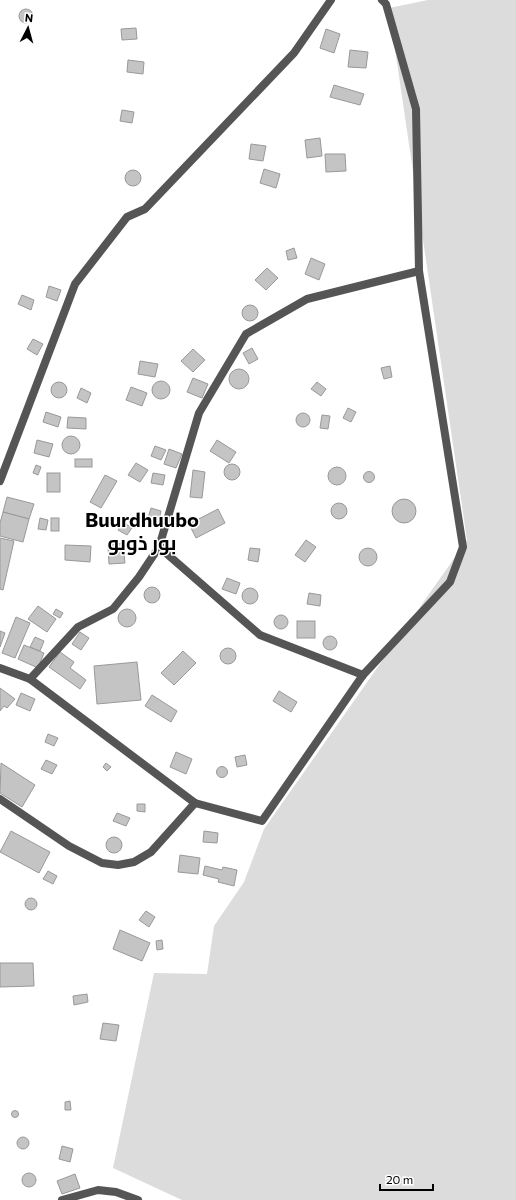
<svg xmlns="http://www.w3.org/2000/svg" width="516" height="1200" font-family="Commissioner,Cairo,sans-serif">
  <rect width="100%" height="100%" fill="#fff"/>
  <polygon fill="#dcdcdc" points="428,0 516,0 516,1200 182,1200 113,1168 154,973 207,974 214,926 244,882 264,829 467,540 389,8"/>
  <g fill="#c4c4c4" stroke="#999">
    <circle cx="26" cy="16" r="7"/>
    <polygon points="136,28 137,39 122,40 121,29"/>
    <polygon points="326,29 340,34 334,53 320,48"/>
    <polygon points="350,50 368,52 366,68 348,67"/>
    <polygon points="128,60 144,62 143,74 127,72"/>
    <polygon points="334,85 364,94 360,105 330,97"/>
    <polygon points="122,110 134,112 132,123 120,121"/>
    <polygon points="320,138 322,156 307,158 305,140"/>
    <polygon points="251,144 266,146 263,161 249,159"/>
    <polygon points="325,154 345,154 346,171 326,172"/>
    <polygon points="264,169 280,174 276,188 260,183"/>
    <circle cx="133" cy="178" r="8"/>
    <polygon points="294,248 297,258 288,260 286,251"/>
    <polygon points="311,258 325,264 319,280 305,274"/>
    <polygon points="267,268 278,278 266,290 255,280"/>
    <polygon points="49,286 61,290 57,301 46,297"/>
    <polygon points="22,295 34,300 31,310 18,304"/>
    <circle cx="250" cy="313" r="8"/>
    <polygon points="33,339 43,344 37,355 27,349"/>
    <polygon points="252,348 258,359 249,364 243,353"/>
    <polygon points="193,349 205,360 193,372 181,361"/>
    <polygon points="140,361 158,364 155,377 138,374"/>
    <polygon points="390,366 392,377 384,379 381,368"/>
    <circle cx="239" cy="379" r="10"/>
    <polygon points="193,378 208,384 202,398 187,392"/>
    <circle cx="161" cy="390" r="9"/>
    <circle cx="59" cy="390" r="8"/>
    <polygon points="317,382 326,389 321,396 311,389"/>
    <polygon points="131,387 147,393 142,406 126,400"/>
    <polygon points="81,388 91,393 87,403 77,398"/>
    <polygon points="348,408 356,412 351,422 343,418"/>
    <polygon points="46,412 61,417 58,427 43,422"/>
    <circle cx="303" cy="420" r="7"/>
    <polygon points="322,415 330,416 328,429 320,428"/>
    <polygon points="68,417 86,418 86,429 67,428"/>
    <circle cx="71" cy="445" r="9"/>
    <polygon points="37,440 53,444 49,457 34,453"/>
    <polygon points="217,440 236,452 229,463 210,451"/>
    <polygon points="155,446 166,450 161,460 151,456"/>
    <polygon points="169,449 182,454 176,468 164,464"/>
    <rect x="75" y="459" width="17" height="8"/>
    <polygon points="136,463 148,470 140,482 128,475"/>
    <circle cx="232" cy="472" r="8"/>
    <polygon points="36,465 41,467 38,475 33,473"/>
    <circle cx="337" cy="476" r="9"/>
    <polygon points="193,470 205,472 202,498 190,497"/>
    <circle cx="369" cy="477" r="5.5"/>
    <rect x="47" y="473" width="13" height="19"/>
    <polygon points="153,473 165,475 163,485 151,483"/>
    <polygon points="105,475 117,481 101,508 90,502"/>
    <polygon points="7,497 34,504 29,519 3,512"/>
    <circle cx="404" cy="511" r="12"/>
    <circle cx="339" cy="511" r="8"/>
    <polygon points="151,508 161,511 159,520 148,518"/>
    <polygon points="218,509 225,523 196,538 189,524"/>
    <polygon points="3,512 29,519 23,542 0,536 0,523"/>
    <polygon points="40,518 48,520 46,530 38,529"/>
    <rect x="51" y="518" width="8" height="13"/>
    <polygon points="123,522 132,528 127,535 118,530"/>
    <polygon points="0,538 14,541 3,590 0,589"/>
    <polygon points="306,540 316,547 305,562 295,555"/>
    <polygon points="123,543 125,563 109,564 108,545"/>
    <polygon points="65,545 91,546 90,562 65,560"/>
    <circle cx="368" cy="557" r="9"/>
    <polygon points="250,548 260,549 258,562 248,560"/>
    <polygon points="227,578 240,583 236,594 222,589"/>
    <circle cx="152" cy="595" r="8"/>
    <circle cx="250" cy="596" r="8"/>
    <polygon points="309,593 321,595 320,606 307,604"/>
    <polygon points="38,606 56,619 47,632 28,619"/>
    <polygon points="56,609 63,613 60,618 53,614"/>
    <circle cx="127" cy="618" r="9"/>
    <circle cx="281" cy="622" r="7"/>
    <polygon points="16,617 30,623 15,658 2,653"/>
    <rect x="297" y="621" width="18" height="17"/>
    <polygon points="0,631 5,633 0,647"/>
    <polygon points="80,632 89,638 81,650 72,644"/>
    <circle cx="330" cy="643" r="7"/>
    <polygon points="35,637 44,641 40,651 30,647"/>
    <polygon points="24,645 44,653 38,668 18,659"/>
    <circle cx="228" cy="656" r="8"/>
    <polygon points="183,651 196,663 174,685 161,673"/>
    <polygon points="60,652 74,662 70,668 86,680 80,689 49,667"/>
    <polygon points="137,662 141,700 97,704 94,666"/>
    <polygon points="0,688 15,699 7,708 4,706 0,711"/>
    <polygon points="279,691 297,702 291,712 273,701"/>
    <polygon points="21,693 35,699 30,711 16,705"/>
    <polygon points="152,695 177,711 171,722 145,706"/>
    <polygon points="48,734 58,738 54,746 45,742"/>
    <polygon points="176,752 192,759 186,774 170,767"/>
    <polygon points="245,755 247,765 237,767 235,757"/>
    <polygon points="46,760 57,765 52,774 41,769"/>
    <polygon points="1,763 35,785 22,807 0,793"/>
    <polygon points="106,763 111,767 107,771 103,767"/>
    <circle cx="222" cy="772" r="5.5"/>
    <polygon points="137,804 145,804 145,812 137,811"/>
    <polygon points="117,813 130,818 126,826 113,821"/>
    <polygon points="11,831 50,852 39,873 0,852"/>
    <polygon points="204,831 218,833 217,843 203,842"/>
    <circle cx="114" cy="845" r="8"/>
    <polygon points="180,855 200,858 198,874 178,872"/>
    <polygon points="205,866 222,870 223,867 237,870 234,886 218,882 219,879 203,875"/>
    <polygon points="48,871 57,876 53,884 43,879"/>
    <circle cx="31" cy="904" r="6"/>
    <polygon points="146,911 155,917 149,927 139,920"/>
    <polygon points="120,930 150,943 142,961 113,949"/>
    <polygon points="162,940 163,949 157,950 156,941"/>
    <polygon points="0,963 33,963 34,986 0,987"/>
    <polygon points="87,994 88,1002 74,1005 73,996"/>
    <polygon points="103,1023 119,1025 116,1041 100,1039"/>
    <polygon points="70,1101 71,1110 65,1110 65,1102"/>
    <circle cx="15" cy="1114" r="3.5"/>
    <circle cx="23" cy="1143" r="6"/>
    <polygon points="62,1146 73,1149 70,1162 59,1159"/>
    <circle cx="29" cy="1180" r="7"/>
    <polygon points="75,1174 80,1188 62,1194 57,1181"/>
  </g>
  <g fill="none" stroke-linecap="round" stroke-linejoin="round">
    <g stroke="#555" stroke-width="8">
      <polyline points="0,481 75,284 127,217 145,209 294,53 331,0"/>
      <polyline points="0,668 30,679 195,803 262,821 363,675 450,582 463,547 419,271 416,109 386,4 382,0"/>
      <polyline points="363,675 260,635 159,547 199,413 246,334 307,299 419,271"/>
      <polyline points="30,679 78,627 113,609 139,577 159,547"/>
      <polyline points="0,799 69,846 102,863 118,865 134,862 151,852 195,803"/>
      <polyline points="62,1200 98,1190 116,1192 138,1200"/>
    </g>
  </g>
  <g text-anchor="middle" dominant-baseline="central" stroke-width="3" stroke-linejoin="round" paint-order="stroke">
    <g font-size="20" font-weight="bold" fill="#000" stroke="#fff">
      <text x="142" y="519">Buurdhuubo<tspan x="142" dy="23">بور ذوبو</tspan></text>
    </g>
  </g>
  <g transform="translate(28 28) rotate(6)" stroke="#ffffff" stroke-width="3" paint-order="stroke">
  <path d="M0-3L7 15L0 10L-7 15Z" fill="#000000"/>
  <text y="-6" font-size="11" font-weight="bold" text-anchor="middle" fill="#000000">N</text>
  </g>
  <path d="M380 1184v6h53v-6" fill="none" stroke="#000000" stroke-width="2"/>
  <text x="386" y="1184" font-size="12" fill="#000000" stroke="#ffffff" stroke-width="3" paint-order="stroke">20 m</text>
</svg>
